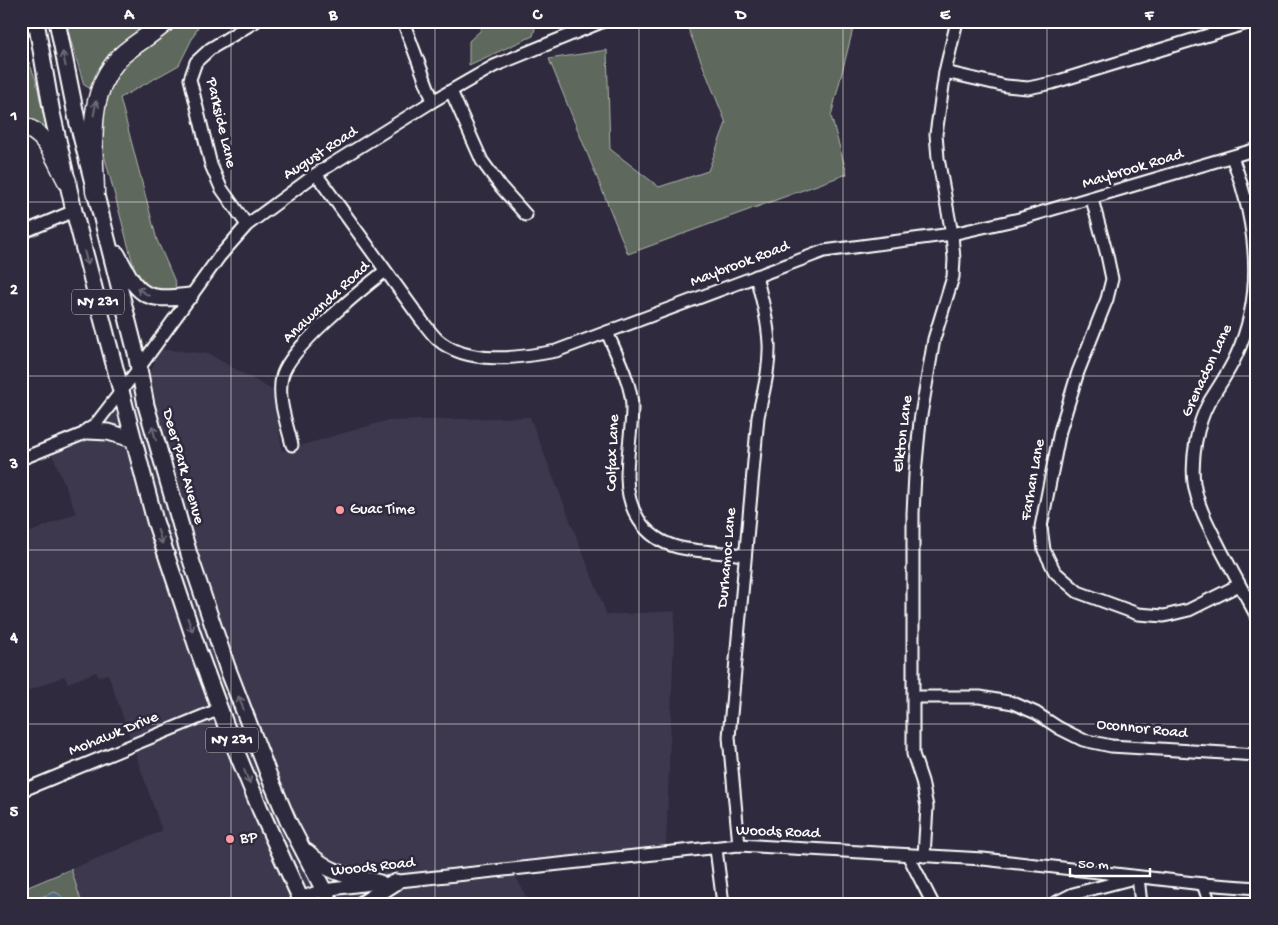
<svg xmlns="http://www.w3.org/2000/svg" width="1278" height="925" font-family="'Gochi Hand',sans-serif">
  <rect width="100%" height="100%" fill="#2f2a3d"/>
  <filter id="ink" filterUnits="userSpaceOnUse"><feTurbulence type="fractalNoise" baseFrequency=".02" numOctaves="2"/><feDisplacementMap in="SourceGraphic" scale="10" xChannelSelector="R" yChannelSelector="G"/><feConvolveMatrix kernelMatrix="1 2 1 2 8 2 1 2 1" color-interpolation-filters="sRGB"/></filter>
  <g filter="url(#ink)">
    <polygon fill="#3c384e" points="160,349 209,354 274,391 282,451 385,421 530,417 607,615 675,611 666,847 510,865 530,904 21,904 21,890 162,831 108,674 98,677 96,672 68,683 64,676 21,694 21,536 76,513 52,454 81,441 127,387 147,380"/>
    <g fill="#5e685c" stroke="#aeb4ae">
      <polygon points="65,21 104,21 116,24 136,22 138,28 149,21 158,21 93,90 84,85"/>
      <polygon points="174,21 201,21 179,65 120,98 157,240 176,284 175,285 176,289 164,292 153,293 137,279 102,147 102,115 107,83 120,65"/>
      <polygon points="484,21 532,21 535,29 533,36 469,65 469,41 480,31"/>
      <polygon points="685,21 855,21 831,116 847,174 628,254 549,59 607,50 610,149 659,187 708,171 726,123"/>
      <polygon points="29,62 36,80 48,135 21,121 21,66"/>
      <polygon points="71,869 82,904 21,904 21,890"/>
    </g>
    <path fill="#52697d" stroke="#97a5b1" d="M54,892C61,894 63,897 66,904H24Z"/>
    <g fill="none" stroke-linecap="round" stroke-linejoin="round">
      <g stroke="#fff" stroke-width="15">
        <g id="minor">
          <polyline points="403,21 433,101"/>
          <polyline points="945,72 1006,86 1028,88 1052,83 1254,21"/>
          <polyline points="451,91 482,161 501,187 526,215"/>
          <path d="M1232,157C1256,221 1266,292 1236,356C1229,372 1218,387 1209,402C1197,424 1191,458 1194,483C1198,508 1210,528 1221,550C1233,572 1245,595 1257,617"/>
          <path d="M316,174L422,321C427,327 431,333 437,339C467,366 520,358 556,351L824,251L952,234L1019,219L1257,149"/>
          <polyline points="1092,199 1107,255 1112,279 1107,299 1078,372 1060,431 1041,527 1044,550 1055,572 1078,592 1138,614 1164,616 1189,610 1239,585"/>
          <polyline points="247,225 221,188 211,165 190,79 196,62 210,49 256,21"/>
          <polyline points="21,233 74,211"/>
          <path d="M607,332C616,354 632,384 632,407C632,430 627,453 627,476C627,509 643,538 677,547C696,552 724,552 745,555"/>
          <path d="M292,445C287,424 277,399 282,377C288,349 361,290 385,271"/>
          <polyline points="21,459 83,434 95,425 139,368 219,257 247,225 316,174 433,101 494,66 604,21"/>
          <polyline points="914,697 980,697 1013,703 1036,713 1059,728 1083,740 1111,746 1257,755"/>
          <polyline points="21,791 220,709"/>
          <path d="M739,845L729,737L758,417C763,393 770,369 769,344C768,321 762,299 756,276"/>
          <polyline points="716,849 723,904"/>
          <polyline points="908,855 933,904"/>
          <polyline points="924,856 927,807 922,781 913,754 913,513 915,474 920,421 934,339 953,277 954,259 952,234 938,158 936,134 945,72 957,21"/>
          <polyline points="390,882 739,845 983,859 1203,884 1257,888"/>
          <polyline points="1203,884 1210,904"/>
          <polyline points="300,898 323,890 371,884"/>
          <polyline points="1053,904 1073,894 1138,877 1141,904"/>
        </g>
      </g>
      <g stroke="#fff" stroke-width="19">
        <g id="major">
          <polyline points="36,21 52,113 74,211 155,521 198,650 226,726 260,809 303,904"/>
          <polyline points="57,21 77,120 136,353 146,405 189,554 227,667 271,781 288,821 331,904"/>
          <path d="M117,254C138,295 142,302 190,296"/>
          <polyline points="88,431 108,432 132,439"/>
          <path d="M307,852C331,875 350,876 380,883"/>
          <polyline points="362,904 396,882"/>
        </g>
      </g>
      <g stroke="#fff" stroke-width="21">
        <g id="highway">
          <polyline points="21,28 22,21"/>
          <path d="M21,126C47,131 56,161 67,181"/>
          <path d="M95,192C94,145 85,93 121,56C135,43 153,34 167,21"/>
        </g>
      </g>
      <use href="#minor" stroke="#2f2a3d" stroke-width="11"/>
      <use href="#major" stroke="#2f2a3d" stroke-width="15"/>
      <use href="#highway" stroke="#2f2a3d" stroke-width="18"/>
    </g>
    <defs><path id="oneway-shaft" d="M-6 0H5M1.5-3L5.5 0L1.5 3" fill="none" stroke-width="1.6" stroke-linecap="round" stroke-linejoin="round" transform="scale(1.25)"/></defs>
    <g stroke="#6d6a77">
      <use href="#oneway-shaft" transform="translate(64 59) rotate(-102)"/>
      <use href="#oneway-shaft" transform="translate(95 108) rotate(-80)"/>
      <use href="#oneway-shaft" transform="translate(86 258) rotate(76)"/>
      <use href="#oneway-shaft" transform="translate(143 292) rotate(-148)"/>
      <use href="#oneway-shaft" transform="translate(154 433) rotate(-105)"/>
      <use href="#oneway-shaft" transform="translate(160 537) rotate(72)"/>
      <use href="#oneway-shaft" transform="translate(190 625) rotate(71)"/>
      <use href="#oneway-shaft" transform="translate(241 703) rotate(-111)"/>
      <use href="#oneway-shaft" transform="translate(247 777) rotate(68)"/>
    </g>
  </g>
  <path fill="none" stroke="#fff" stroke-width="1" stroke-opacity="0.55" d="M231,21V904M435,21V904M639,21V904M843,21V904M1047,21V904M21,202H1257M21,376H1257M21,550H1257M21,724H1257"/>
  <g fill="#ff9aa2" stroke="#2f2a3d" stroke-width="2">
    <circle cx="340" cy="510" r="5"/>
    <circle cx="230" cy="839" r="5"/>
  </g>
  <g text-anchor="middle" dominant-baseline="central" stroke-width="5" stroke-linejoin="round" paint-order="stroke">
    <g fill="#2f2a3d" stroke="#c1bfc5" stroke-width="1">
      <rect x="72" y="289.5" width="52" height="25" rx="4"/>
      <rect x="206" y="727.5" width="52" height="25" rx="4"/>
    </g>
    <g font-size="15" font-weight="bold" fill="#fff">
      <text x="98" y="302">NY 231</text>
      <text x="232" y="740">NY 231</text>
    </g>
    <g font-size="16" fill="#fff" stroke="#2f2a3d">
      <text transform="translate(220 123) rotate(77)">Parkside Lane</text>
      <text transform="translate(321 154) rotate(-33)">August Road</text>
      <text transform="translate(1133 170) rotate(-17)">Maybrook Road</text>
      <text transform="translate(740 265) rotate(-21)">Maybrook Road</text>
      <text transform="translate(327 303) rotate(-43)">Anawanda Road</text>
      <text transform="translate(1208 371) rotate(-65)">Grenadon Lane</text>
      <text transform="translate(904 434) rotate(-83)">Elkton Lane</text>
      <text transform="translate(614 453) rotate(-88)">Colfax Lane</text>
      <text transform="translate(182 467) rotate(74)">Deer Park Avenue</text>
      <text transform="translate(1034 480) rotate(-80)">Farhan Lane</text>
      <text transform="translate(728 558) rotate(-85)">Durhamoc Lane</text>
      <text transform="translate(1142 730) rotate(6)">Oconnor Road</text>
      <text transform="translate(114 735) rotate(-22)">Mohawk Drive</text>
      <text transform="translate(778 833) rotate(2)">Woods Road</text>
      <text transform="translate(373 868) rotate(-6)">Woods Road</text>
    </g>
    <g font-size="16" fill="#fff" stroke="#2f2a3d" text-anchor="start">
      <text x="350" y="510">Guac Time</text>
      <text x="240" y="839">BP</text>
    </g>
  </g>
  <rect width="1278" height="925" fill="none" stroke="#2f2a3d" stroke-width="55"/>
  <path d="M1070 868v8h80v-8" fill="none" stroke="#ffffff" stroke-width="2.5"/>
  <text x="1078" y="868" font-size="15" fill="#ffffff" stroke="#2f2a3d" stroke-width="4" paint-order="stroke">50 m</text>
  <rect x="28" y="28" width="1222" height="870" fill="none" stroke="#fff" stroke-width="2"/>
  <g font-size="16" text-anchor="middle" font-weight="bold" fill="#fff">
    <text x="129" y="19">A</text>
    <text x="333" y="19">B</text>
    <text x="537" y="19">C</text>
    <text x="741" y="19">D</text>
    <text x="945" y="19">E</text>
    <text x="1149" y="19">F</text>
    <text x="14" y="120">1</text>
    <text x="14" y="294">2</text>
    <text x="14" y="468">3</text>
    <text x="14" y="642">4</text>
    <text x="14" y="816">5</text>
  </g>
</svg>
